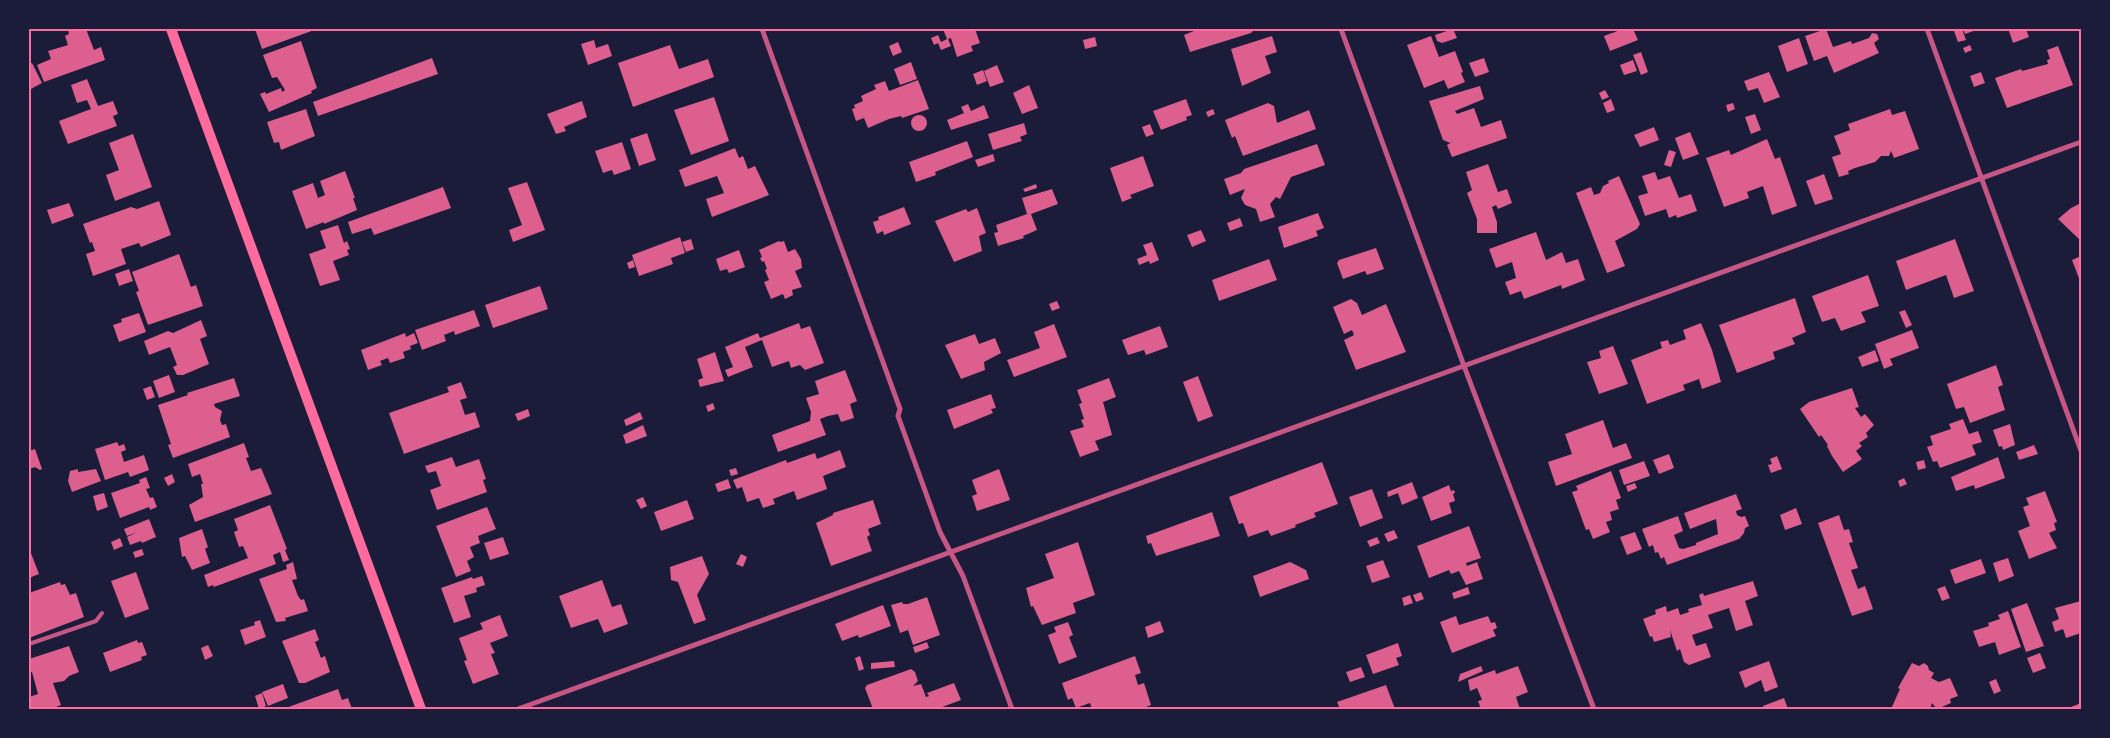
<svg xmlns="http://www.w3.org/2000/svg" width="2110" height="738" font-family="Raleway,sans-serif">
  <rect width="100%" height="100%" fill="#1b1b3a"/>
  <g fill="#dd5f8e">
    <polygon points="68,29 86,29 94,50 101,47 105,60 44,82 37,65 51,59 48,51 68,45 65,36 69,34"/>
    <polygon points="255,29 317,29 262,49"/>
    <polygon points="943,29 975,29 980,43 971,46 973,51 957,57 951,38 948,39 951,46 941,50 938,43 934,45 931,38 938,35 941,42 947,39"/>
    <polygon points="1199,29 1255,29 1251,33 1190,52 1184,35"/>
    <polygon points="1453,29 1457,38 1442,43 1437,41 1435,35"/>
    <polygon points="1623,29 1633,29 1638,40 1610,51 1604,36"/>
    <polygon points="1826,29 1833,47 1851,41 1852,44 1869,38 1872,33 1877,34 1879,39 1874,43 1879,53 1834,73 1827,56 1814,61 1805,36"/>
    <polygon points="1962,29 1966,40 1958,42 1954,31"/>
    <polygon points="1963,29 1979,29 1965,34"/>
    <polygon points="2015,29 2026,29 2029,37 2013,43 2009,31"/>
    <polygon points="1272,36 1277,52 1265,56 1271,73 1242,86 1231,49"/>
    <polygon points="1431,36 1439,57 1455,51 1463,72 1461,73 1465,82 1448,89 1444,80 1424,88 1407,45"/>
    <polygon points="1095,37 1097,46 1085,49 1083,40"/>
    <polygon points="1799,38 1808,64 1787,72 1778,46"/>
    <polygon points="594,40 596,48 608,44 612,56 588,65 581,44"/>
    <polygon points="301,41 317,88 311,91 312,93 269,112 260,94 265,92 266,94 281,88 282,92 285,90 277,77 272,78 263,55"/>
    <polygon points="898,42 902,52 893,56 889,46"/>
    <polygon points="670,45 679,69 708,59 714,77 633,107 618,63"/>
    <polygon points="1970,45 1972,50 1965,53 1963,48"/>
    <polygon points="2058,46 2073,85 2007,108 1995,78 2021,69 2022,71 2048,64 2047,60 2050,59 2047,50"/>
    <polygon points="1641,52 1648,72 1641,75 1633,55"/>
    <polygon points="432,58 438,74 318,116 313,102"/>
    <polygon points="1484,58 1489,72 1475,77 1469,63"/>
    <polygon points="1633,60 1637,71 1624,75 1620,65"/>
    <polygon points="911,62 917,79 900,85 894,69"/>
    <polygon points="32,63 42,83 29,90 29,64"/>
    <polygon points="997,65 1004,82 990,87 984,71"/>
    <polygon points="983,70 987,81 977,85 973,74"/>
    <polygon points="1769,72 1780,97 1764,103 1758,88 1748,91 1744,81"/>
    <polygon points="1981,72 1985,83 1974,87 1970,76"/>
    <polygon points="87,79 98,106 113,101 118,114 113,116 117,126 68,144 59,121 91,109 87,100 77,103 71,85"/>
    <polygon points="918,80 929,109 902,118 901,116 889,119 868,128 864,118 856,121 852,109 855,108 854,105 863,101 861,96 876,89 874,85 885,81 889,91"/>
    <polygon points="1029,85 1038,108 1022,114 1013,93"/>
    <polygon points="1480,86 1484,99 1455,111 1457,114 1474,108 1481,127 1501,120 1507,138 1452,157 1447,145 1454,141 1450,143 1443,140 1429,101"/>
    <polygon points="1605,90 1609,97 1602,100 1599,93"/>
    <polygon points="714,97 729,141 691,155 674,110"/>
    <polygon points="1186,99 1192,115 1186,117 1187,120 1161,130 1153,111"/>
    <polygon points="1611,99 1615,110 1607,113 1603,103"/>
    <polygon points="582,101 587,117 564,127 566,131 556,134 547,114"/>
    <polygon points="1268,103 1274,106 1277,123 1309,110 1316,129 1243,156 1235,136 1232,138 1225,120"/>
    <polygon points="1733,103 1735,109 1728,112 1726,105"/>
    <polygon points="968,104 971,111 984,105 989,118 951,130 947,120 964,113 961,107"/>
    <polygon points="306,109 315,136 281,150 279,142 274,143 267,122"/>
    <polygon points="1213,109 1215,114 1208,117 1206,112"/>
    <polygon points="1890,109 1892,115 1905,111 1919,149 1894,158 1891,151 1889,156 1881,156 1875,162 1855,168 1848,171 1849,174 1839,177 1832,157 1841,154 1834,136 1850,130 1848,124"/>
    <polygon points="1755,114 1761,130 1751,134 1745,117"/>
    <circle cx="919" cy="123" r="8"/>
    <polygon points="1024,123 1027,134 1020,137 1022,141 993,150 988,134"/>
    <polygon points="1150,124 1154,134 1146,137 1142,127"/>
    <polygon points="1654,127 1659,140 1640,147 1634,135"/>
    <polygon points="1690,132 1699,154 1683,160 1675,138"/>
    <polygon points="647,133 656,160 639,166 630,139"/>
    <polygon points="133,134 152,187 115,201 106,175 119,170 109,143"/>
    <polygon points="1767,139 1775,159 1780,157 1797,206 1772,215 1763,186 1747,192 1749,198 1724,207 1706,158 1729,150 1731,155"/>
    <polygon points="967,141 973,157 935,172 936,175 916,182 909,162"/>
    <polygon points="622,142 631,169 614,175 612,170 603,173 595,151"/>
    <polygon points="1317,144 1325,165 1291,177 1280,199 1276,197 1270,204 1275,217 1260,222 1256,209 1245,205 1241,198 1245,189 1230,195 1224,179 1241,173 1244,169"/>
    <polygon points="735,148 739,158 743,156 748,169 755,166 769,195 712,217 706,199 724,193 717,176 685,187 679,170"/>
    <polygon points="1669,150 1676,152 1671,167 1664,165"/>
    <polygon points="993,154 995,161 978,167 975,160"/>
    <polygon points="1143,156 1154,186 1130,195 1132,198 1122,202 1110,168"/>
    <polygon points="1488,164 1498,192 1507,189 1512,203 1498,209 1496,205 1492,207 1497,222 1497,233 1477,233 1477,219 1467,193 1472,190 1466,172"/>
    <polygon points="345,171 355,198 353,198 357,210 324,224 324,222 306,229 292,191 313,183 318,198 325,195 320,181"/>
    <polygon points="1655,172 1658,180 1670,176 1679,198 1691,194 1697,211 1677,218 1676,215 1669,218 1666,209 1645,216 1638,196 1648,193 1642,176"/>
    <polygon points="1824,174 1833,199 1815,205 1806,181"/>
    <polygon points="1619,176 1640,224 1637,229 1615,241 1625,266 1607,273 1576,193 1591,187 1594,195 1600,193 1603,186 1609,183 1608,181"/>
    <polygon points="527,182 545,230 513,242 509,230 522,225 508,188"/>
    <polygon points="1036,184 1037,188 1025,192 1023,189"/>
    <polygon points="443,187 451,208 374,235 371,228 352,234 348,222"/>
    <polygon points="1052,189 1058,204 1031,214 1037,230 1023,236 1024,238 998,246 994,233 998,232 996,225 1027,214 1022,198"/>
    <polygon points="159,201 171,235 141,247 139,243 121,249 126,264 93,276 86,254 95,251 92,242 90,243 83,224 131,207 137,209"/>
    <polygon points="69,203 74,216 52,224 47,210"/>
    <polygon points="2081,203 2081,241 2058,219 2071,208"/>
    <polygon points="904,207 911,224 884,235 883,231 877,234 873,222 879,220 878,217"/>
    <polygon points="977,208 986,233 979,236 982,251 954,262 935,221 966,209 968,212"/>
    <polygon points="1318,213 1324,228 1316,231 1318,236 1284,248 1278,227"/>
    <polygon points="1240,218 1243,226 1230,231 1227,223"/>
    <polygon points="338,225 344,243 347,241 350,249 347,250 349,255 333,261 340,280 320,286 309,254 326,248 320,231"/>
    <polygon points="1201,230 1206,241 1192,247 1187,235"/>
    <polygon points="1536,232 1546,260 1562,252 1566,263 1578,259 1585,280 1562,289 1561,285 1524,299 1521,291 1510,295 1505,282 1516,278 1512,262 1496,268 1489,249"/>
    <polygon points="680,237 685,253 671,258 673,264 639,276 632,255"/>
    <polygon points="691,239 694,249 686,252 682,242"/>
    <polygon points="1955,239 1974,291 1954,298 1946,275 1906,290 1896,261"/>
    <polygon points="779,241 780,242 784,241 788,252 795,249 801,259 802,268 795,271 802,287 792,290 793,295 785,299 783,294 771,299 764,282 769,280 765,270 767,269 764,261 762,262 760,258 762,257 759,250"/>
    <polygon points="1152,242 1159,260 1150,264 1149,261 1139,265 1137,259 1147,255 1143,245"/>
    <polygon points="1376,248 1384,269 1367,275 1365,271 1343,279 1337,263 1339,260"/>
    <polygon points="739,250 745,267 729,273 727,269 720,271 716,259"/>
    <polygon points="179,254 191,287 196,285 203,306 148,325 136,292 139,291 132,272"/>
    <polygon points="2081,256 2081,280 2080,281 2072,260"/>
    <polygon points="1269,259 1277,280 1219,301 1212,280"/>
    <polygon points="633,260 635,267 629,269 627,263"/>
    <polygon points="129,269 133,281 119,286 115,274"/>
    <polygon points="1868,275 1879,306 1861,312 1866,322 1841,331 1835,318 1822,322 1812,296"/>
    <polygon points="540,286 548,309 493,328 485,305"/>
    <polygon points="1795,298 1806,332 1792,338 1795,344 1773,352 1775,359 1737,373 1719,325"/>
    <polygon points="1351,299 1357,303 1362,315 1386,304 1406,352 1356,370 1344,340 1354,335 1352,330 1344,334 1333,307"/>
    <polygon points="1057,301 1060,308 1052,311 1049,304"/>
    <polygon points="474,310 480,326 455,335 454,331 444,335 446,341 422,350 415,330"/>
    <polygon points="1905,310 1912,325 1906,328 1899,312"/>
    <polygon points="139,313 146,332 119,342 113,325 122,322 121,319"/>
    <polygon points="201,320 207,336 200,339 209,364 183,375 177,375 173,367 177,365 170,347 149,355 144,341 168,331 173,333"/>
    <polygon points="799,323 801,329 810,326 824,363 805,370 800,365 791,368 789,361 772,367 762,340 745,347 753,367 728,377 725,370 733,367 725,347 758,333 760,338"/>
    <polygon points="1701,323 1712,350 1721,382 1702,389 1699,379 1683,385 1685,390 1647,404 1631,360 1662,348 1660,342 1668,340 1670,345 1686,339 1683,330"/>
    <polygon points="1054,324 1067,357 1014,377 1007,360 1040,348 1034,332"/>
    <polygon points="1160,326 1168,347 1146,355 1144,350 1128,355 1122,340"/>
    <polygon points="1912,330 1919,348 1890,359 1893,365 1884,369 1875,344"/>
    <polygon points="405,333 406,337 414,333 418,343 410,346 411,349 403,352 405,358 390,363 388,358 380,361 382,365 368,370 361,350"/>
    <polygon points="975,334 979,344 995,338 1001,353 984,362 985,370 961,379 945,345"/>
    <polygon points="1613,346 1628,384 1599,394 1587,362 1601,358 1599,351"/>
    <polygon points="1875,350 1879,361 1862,367 1858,357"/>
    <polygon points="715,352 724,381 700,387 698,380 703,378 697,359"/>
    <polygon points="1996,365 2003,385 1998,387 2005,410 1970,423 1964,407 1956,409 1947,384"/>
    <polygon points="845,370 857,401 850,404 854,418 841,422 838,414 828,416 820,419 826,435 778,452 772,435 810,421 811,412 806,398 819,394 815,381"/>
    <polygon points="169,375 175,392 159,398 153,381"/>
    <polygon points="1198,376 1213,416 1198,422 1183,382"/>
    <polygon points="234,378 240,396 214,404 215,407 222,411 220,420 222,425 226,424 230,437 173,458 168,445 171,444 158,405 188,395 187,393"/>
    <polygon points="1109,378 1116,397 1103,402 1112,435 1095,441 1099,450 1080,457 1070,431 1084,427 1081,420 1084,419 1079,404 1082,403 1077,390"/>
    <polygon points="461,382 467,398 460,400 465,415 475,412 480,427 404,454 389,413 449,392 447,387"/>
    <polygon points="151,386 155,397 147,400 143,389"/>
    <polygon points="1852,388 1859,407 1855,408 1861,417 1865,414 1874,425 1866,433 1868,437 1859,443 1862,446 1856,451 1862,459 1843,472 1832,456 1827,446 1828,445 1821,435 1819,437 1800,409 1809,402"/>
    <polygon points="991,394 996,408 991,409 993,413 954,429 947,410"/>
    <polygon points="713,403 715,409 708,412 706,406"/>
    <polygon points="528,409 530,416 518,421 515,414"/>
    <polygon points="640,412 643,419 626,426 624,420"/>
    <polygon points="1963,419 1969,434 1978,431 1982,442 1972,445 1976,455 1940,468 1937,461 1933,462 1927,447 1933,445 1930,436 1951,429 1949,424"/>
    <polygon points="1603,420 1613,448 1626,443 1632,458 1556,486 1548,462 1572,454 1565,434"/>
    <polygon points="2010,424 2015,445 2003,450 2002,446 1999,447 1993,430"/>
    <polygon points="643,425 647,436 626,444 623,435"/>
    <polygon points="117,442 119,446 124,444 126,450 121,452 124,462 144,455 149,470 130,477 128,472 105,480 95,449"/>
    <polygon points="244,443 249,457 246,458 251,471 261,468 272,494 195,522 189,505 203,497 201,484 203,484 200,474 192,477 188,464"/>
    <polygon points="2034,445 2038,454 2019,460 2016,452"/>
    <polygon points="35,449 42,469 40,470 35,467 29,469 29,451"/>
    <polygon points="840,450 846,467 823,476 827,489 797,500 794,491 773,499 775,504 763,508 759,498 747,502 742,487 737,489 733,480 786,460 787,463 815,453 817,459"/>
    <polygon points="1669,454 1674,468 1659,474 1653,460"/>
    <polygon points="1777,456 1782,469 1771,473 1768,465 1772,464 1770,459"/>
    <polygon points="452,457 456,467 479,459 486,479 483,480 487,492 437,510 430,490 441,486 436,471 428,473 425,466"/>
    <polygon points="1998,457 2005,478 1975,489 1974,485 1956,491 1951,477"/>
    <polygon points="1924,460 1926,468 1918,470 1916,462"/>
    <polygon points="1644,461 1650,476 1624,485 1619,470"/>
    <polygon points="1322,462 1338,504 1314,513 1316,517 1295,525 1296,527 1271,536 1268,530 1248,537 1243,523 1239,524 1229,497"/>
    <polygon points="736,468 738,474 731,476 729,470"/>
    <polygon points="78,469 78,472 96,469 101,481 72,492 68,481 70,471"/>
    <polygon points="999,469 1010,500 977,511 972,496 977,494 972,480"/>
    <polygon points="1611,471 1621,498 1616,500 1619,509 1610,512 1612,520 1606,522 1610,532 1593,539 1589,529 1586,530 1572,492 1578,490 1576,486"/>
    <polygon points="172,474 175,482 168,486 164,478"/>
    <polygon points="146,477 150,488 146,489 150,498 153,497 157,507 150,510 149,507 120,518 111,493 140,483 139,480"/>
    <polygon points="1904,478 1907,484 1900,487 1898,481"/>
    <polygon points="728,479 731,488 718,492 715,484"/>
    <polygon points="1412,482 1418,498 1402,505 1398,493 1388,497 1387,492"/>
    <polygon points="1635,483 1637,488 1628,492 1626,486"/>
    <polygon points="1449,485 1451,491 1454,490 1455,493 1453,494 1455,501 1449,503 1452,513 1431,521 1422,497"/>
    <polygon points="1372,489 1383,518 1360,527 1349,497"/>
    <polygon points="2045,491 2057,522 2054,523 2056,530 2049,533 2057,548 2029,559 2018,531 2030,526 2023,507 2029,505 2026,498"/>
    <polygon points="104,493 108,507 97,511 93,496"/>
    <polygon points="1736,494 1742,509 1736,511 1737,515 1741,517 1745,516 1749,526 1745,528 1744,533 1739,539 1667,565 1664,557 1661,559 1658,552 1655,553 1653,545 1649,547 1642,529 1678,516 1683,531 1674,535 1679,548 1683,549 1696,545 1696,543 1718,534 1716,519 1690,529 1684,513"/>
    <polygon points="643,497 647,506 641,509 636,500"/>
    <polygon points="687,500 694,519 661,531 654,512"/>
    <polygon points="873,500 881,524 868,529 870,535 867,537 872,551 831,566 816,523 833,515 833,513"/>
    <polygon points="270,505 287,549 285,550 289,560 283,562 280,552 273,555 276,564 214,587 213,585 208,587 204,575 248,558 243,546 239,547 234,532 238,530 234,519"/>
    <polygon points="487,507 496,529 478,536 480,543 470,547 474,557 467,561 471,571 456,577 436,526"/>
    <polygon points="1796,508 1802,524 1785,530 1780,515"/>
    <polygon points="1212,512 1220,536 1156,556 1151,543 1148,544 1146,536"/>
    <polygon points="1839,515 1844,530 1849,529 1853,542 1849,543 1858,568 1851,570 1858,589 1865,586 1873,609 1852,616 1818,523"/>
    <polygon points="149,519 156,537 142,543 141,541 130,545 127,537 137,532 127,536 124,529"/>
    <polygon points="1469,526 1481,558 1466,563 1467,566 1477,562 1483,579 1466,585 1459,571 1451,574 1449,570 1429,578 1417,546"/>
    <polygon points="202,529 208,547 205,549 210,563 192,570 185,556 182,557 179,538"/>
    <polygon points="1394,530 1398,538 1388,542 1384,534"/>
    <polygon points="1635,532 1642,549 1627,555 1620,537"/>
    <polygon points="503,537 509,554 490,560 484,543"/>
    <polygon points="1377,537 1380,543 1370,547 1367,541"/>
    <polygon points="120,538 123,546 114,550 111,542"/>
    <polygon points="1078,542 1095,595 1073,603 1076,613 1042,625 1033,606 1031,607 1026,588 1054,578 1045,554"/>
    <polygon points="29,548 39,574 29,578"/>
    <polygon points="142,549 144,555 135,558 133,552"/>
    <polygon points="741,554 747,557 743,567 736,564"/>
    <polygon points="702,556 709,574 697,595 706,620 694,624 678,582 671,580 670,567"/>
    <polygon points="2008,558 2014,576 1999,582 1993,563"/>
    <polygon points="1981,559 1986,573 1955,584 1950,570"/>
    <polygon points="1383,560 1390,577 1372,583 1366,566"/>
    <polygon points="293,562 297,579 292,580 298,596 301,600 304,599 308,611 285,618 286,621 276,622 259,579 287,569 286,565"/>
    <polygon points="1290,562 1306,570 1309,579 1260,597 1253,576"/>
    <polygon points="136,572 149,609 125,618 111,581"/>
    <polygon points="482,576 485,585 476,588 477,592 464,596 471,617 454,623 441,588 472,577 473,579"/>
    <polygon points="602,580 612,607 621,604 628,624 604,633 598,619 571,628 559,596"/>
    <polygon points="1753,581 1758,596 1745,601 1753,625 1736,631 1729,608 1708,615 1713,628 1692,635 1696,646 1706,643 1711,657 1689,665 1684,662 1680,649 1677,651 1670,630 1671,637 1654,642 1652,636 1650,637 1643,619 1656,614 1655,610 1666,606 1667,612 1678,608 1680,615 1689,612 1688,609 1702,605 1699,595 1703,593 1704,596"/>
    <polygon points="60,582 61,585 65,584 70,595 76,593 84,617 29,638 29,593"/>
    <polygon points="1945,586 1950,598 1942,601 1937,589"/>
    <polygon points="1468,587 1470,594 1454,599 1452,593"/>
    <polygon points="1421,592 1424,599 1416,602 1413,595"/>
    <polygon points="1410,595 1413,603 1404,606 1402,598"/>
    <polygon points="927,597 940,635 913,645 908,630 900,633 891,605 902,602 903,604 908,604"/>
    <polygon points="2081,601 2081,633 2066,638 2063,629 2055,632 2052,622 2059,619 2055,608"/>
    <polygon points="2027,603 2044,646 2026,652 2011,609"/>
    <polygon points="883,605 891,626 859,638 858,635 842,641 835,624"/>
    <polygon points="2008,611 2021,647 1999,655 1995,642 1979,647 1973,631 1989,626 1988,623 2000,619 1998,615"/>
    <polygon points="500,615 508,636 490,643 495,653 491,654 499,674 473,684 464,661 467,660 459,638 483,629 480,623"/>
    <polygon points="1456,616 1459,625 1488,616 1491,623 1495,622 1497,628 1493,630 1496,636 1452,653 1440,622"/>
    <polygon points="260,620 266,637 245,645 240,630 255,625 254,622"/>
    <polygon points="1160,621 1164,632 1148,638 1145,627"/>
    <polygon points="1068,622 1073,635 1069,637 1077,657 1059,664 1048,635 1056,632 1054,627"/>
    <polygon points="315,629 319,640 315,642 321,658 325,656 330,672 305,683 299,683 282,641"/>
    <polygon points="137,640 138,643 142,642 147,655 141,657 142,660 110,672 103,653"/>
    <polygon points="927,642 929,648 915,653 913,647"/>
    <polygon points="1398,643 1402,656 1396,658 1399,665 1373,674 1366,655"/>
    <polygon points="208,645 213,656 205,660 201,648"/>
    <polygon points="69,646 79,672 69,676 64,681 53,683 61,705 51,709 46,707 29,709 29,697 38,694 32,672 29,672 29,659"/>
    <polygon points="2040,653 2046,668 2033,673 2027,658"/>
    <polygon points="860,656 864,669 859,671 855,658"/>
    <polygon points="1135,656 1141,673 1135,675 1138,685 1144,683 1151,705 1141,709 1092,709 1090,703 1076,708 1072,698 1068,700 1062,683"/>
    <polygon points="894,661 895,667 871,669 871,663"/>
    <polygon points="1769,661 1778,687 1765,692 1761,680 1745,688 1739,672"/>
    <polygon points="1912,663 1919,666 1924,663 1928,666 1929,670 1934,673 1931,678 1939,682 1950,678 1958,696 1950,699 1951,703 1937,709 1932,703 1930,709 1891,709 1900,689 1898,688"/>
    <polygon points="1481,666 1483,671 1458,682 1460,674"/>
    <polygon points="1518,666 1528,692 1516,697 1520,709 1481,709 1478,701 1482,700 1477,688 1470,691 1468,680 1495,670 1496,674"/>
    <polygon points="1361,667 1365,677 1350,682 1346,672"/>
    <polygon points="911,669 915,672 918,681 913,686 921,684 926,697 929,696 927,693 954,683 961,700 937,709 873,709 865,688 867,685"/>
    <polygon points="1996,679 2001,691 1994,694 1989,682"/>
    <polygon points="283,684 288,698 268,706 262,692"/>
    <polygon points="1386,685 1395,709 1340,709 1337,702"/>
    <polygon points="338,689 342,700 348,698 352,709 283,709"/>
    <polygon points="262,693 266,706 259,709 255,696"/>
    <polygon points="1784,698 1788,709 1764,709 1763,706"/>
    <polygon points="2081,703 2081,709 2066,709"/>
  </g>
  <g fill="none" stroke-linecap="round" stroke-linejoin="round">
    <polyline stroke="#c65784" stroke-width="4" points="29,644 96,621 102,613"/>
    <g stroke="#c65784" stroke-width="5">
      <polyline points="762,29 900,409 898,416 940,532 963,576 1012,709"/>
      <polyline points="1341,29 1464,366 1594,709"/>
      <polyline points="1927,29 2081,451"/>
      <polyline points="518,709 2081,142"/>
    </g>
    <polyline stroke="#ff6b9d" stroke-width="10" points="171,29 421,709"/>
  </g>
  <rect width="2110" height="738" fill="none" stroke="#1b1b3a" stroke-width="60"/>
  <rect x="30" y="30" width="2050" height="678" fill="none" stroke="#ff6b9d" stroke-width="2"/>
</svg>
